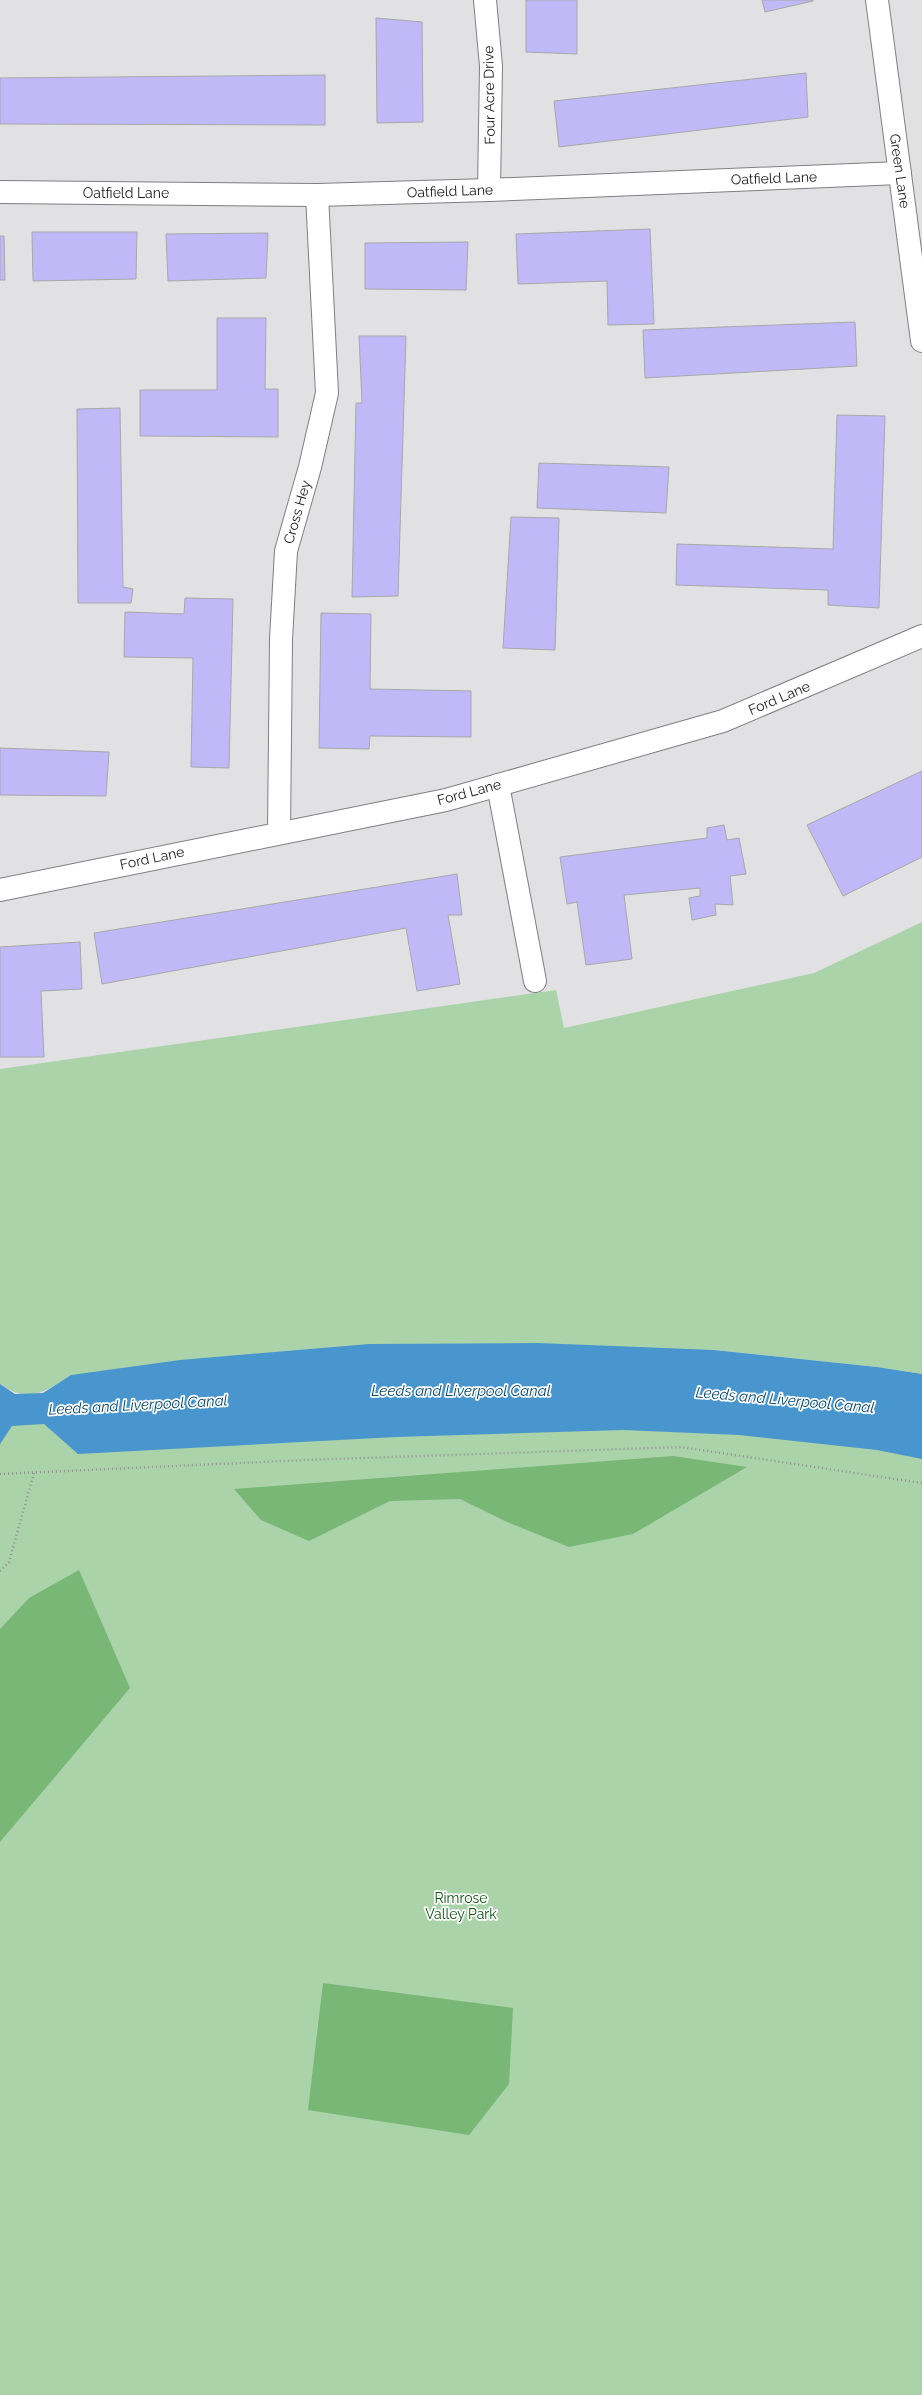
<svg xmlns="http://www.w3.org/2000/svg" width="922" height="2395" font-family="Raleway,sans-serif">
  <rect width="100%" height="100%" fill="#e1e1e3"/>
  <g fill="#abd3a9">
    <path d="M922,922V1374L877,1367L714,1350L71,1375C45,1392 29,1404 0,1384V1069L556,990L564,1028L814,973Z"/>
    <polygon points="0,1412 922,1417 922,2395 0,2395"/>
  </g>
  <g fill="#78b776">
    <polygon points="673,1456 747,1467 633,1534 569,1547 507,1522 460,1499 390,1501 309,1541 261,1520 234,1489"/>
    <polygon points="79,1570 130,1688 0,1842 0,1629 29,1598"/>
    <polygon points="323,1983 513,2008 509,2084 469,2135 308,2110"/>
  </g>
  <polygon fill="#4896cd" points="538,1343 714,1350 877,1367 922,1374 922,1459 877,1450 739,1435 623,1430 396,1437 78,1454 44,1424 12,1426 0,1444 0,1384 15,1394 43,1393 71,1375 180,1360 369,1344"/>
  <g fill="#c1b8f8" stroke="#a8a7a9">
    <polygon points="526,0 577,0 577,54 526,52"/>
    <polygon points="762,0 813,0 813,1 765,12"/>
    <polygon points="376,18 422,22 423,122 377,123"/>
    <polygon points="806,73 808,117 559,147 554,101"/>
    <polygon points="325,75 325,125 0,124 0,78"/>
    <polygon points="650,229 654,324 608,325 607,281 518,284 516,234"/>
    <polygon points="32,232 137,232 136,279 33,281"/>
    <polygon points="268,233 266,278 168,281 166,234"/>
    <polygon points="0,236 4,236 5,280 0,280"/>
    <polygon points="468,242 466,290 365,289 365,243"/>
    <polygon points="217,318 266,318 265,389 278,389 278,437 140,436 140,390 217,390"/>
    <polygon points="855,322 857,366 645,378 643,330"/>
    <polygon points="359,336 406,336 398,596 352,597 356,403 362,403"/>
    <polygon points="120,408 123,587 133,589 131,603 78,603 77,409"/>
    <polygon points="837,415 885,416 879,608 828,605 828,590 676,585 677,544 833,549"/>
    <polygon points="539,463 669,467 666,513 537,508"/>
    <polygon points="511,517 559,518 555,650 503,648"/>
    <polygon points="185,598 233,599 229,768 191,767 193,658 124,657 125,612 184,614"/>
    <polygon points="321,613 371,614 370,689 471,691 471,737 370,736 369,749 319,748"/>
    <polygon points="0,748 109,752 106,796 0,795"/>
    <polygon points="922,771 922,857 843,896 807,825"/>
    <polygon points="724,825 727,840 739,838 746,874 730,876 733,905 715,904 716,915 692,920 689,898 700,896 700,888 624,895 632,959 586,965 577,902 567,904 560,857 707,838 707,828"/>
    <polygon points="457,874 462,915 448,915 460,984 417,991 406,928 102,984 94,933"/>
    <polygon points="80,942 82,989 41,991 44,1057 0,1057 0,947"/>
  </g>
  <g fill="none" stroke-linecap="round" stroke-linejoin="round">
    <g stroke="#7f7f81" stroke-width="24">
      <g id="minor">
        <polyline points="485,0 491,66 489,190"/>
        <polyline points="877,0 922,341"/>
        <polyline points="0,192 317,195 489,190 900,173"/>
        <polyline points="498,785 535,981"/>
        <polyline points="279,832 281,639 286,551 310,467 327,393 317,195"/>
        <polyline points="0,890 446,800 723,721 922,636"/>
      </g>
    </g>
    <g stroke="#909091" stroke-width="2.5" stroke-dasharray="1 3" stroke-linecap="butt">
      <polyline points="0,1474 305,1460 681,1447 922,1483"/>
      <polyline points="0,1571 9,1562 34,1473"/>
    </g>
    <use href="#minor" stroke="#fff" stroke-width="22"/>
  </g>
  <g text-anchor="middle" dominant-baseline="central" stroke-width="3.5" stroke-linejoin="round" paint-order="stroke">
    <g font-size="14" fill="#19191a" stroke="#fff">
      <text transform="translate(489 95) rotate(-91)">Four Acre Drive</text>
      <text transform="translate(900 171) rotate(82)">Green Lane</text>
      <text transform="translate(774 178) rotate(-2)">Oatfield Lane</text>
      <text transform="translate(450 191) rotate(-2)">Oatfield Lane</text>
      <text x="126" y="193">Oatfield Lane</text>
      <text transform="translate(297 512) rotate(-74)">Cross Hey</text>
      <text transform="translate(779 698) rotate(-23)">Ford Lane</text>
      <text transform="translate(469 792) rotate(-15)">Ford Lane</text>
      <text transform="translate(152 858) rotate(-12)">Ford Lane</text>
    </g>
    <g font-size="14" fill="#0e5011" stroke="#fff">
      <text x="461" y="1898">Rimrose<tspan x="461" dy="16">Valley Park</tspan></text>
    </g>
    <g font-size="15" font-style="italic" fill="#06456a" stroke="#fff">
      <text x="461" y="1391">Leeds and Liverpool Canal</text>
      <text transform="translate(785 1400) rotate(5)">Leeds and Liverpool Canal</text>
      <text transform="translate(138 1405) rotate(-3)">Leeds and Liverpool Canal</text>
    </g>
  </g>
</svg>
